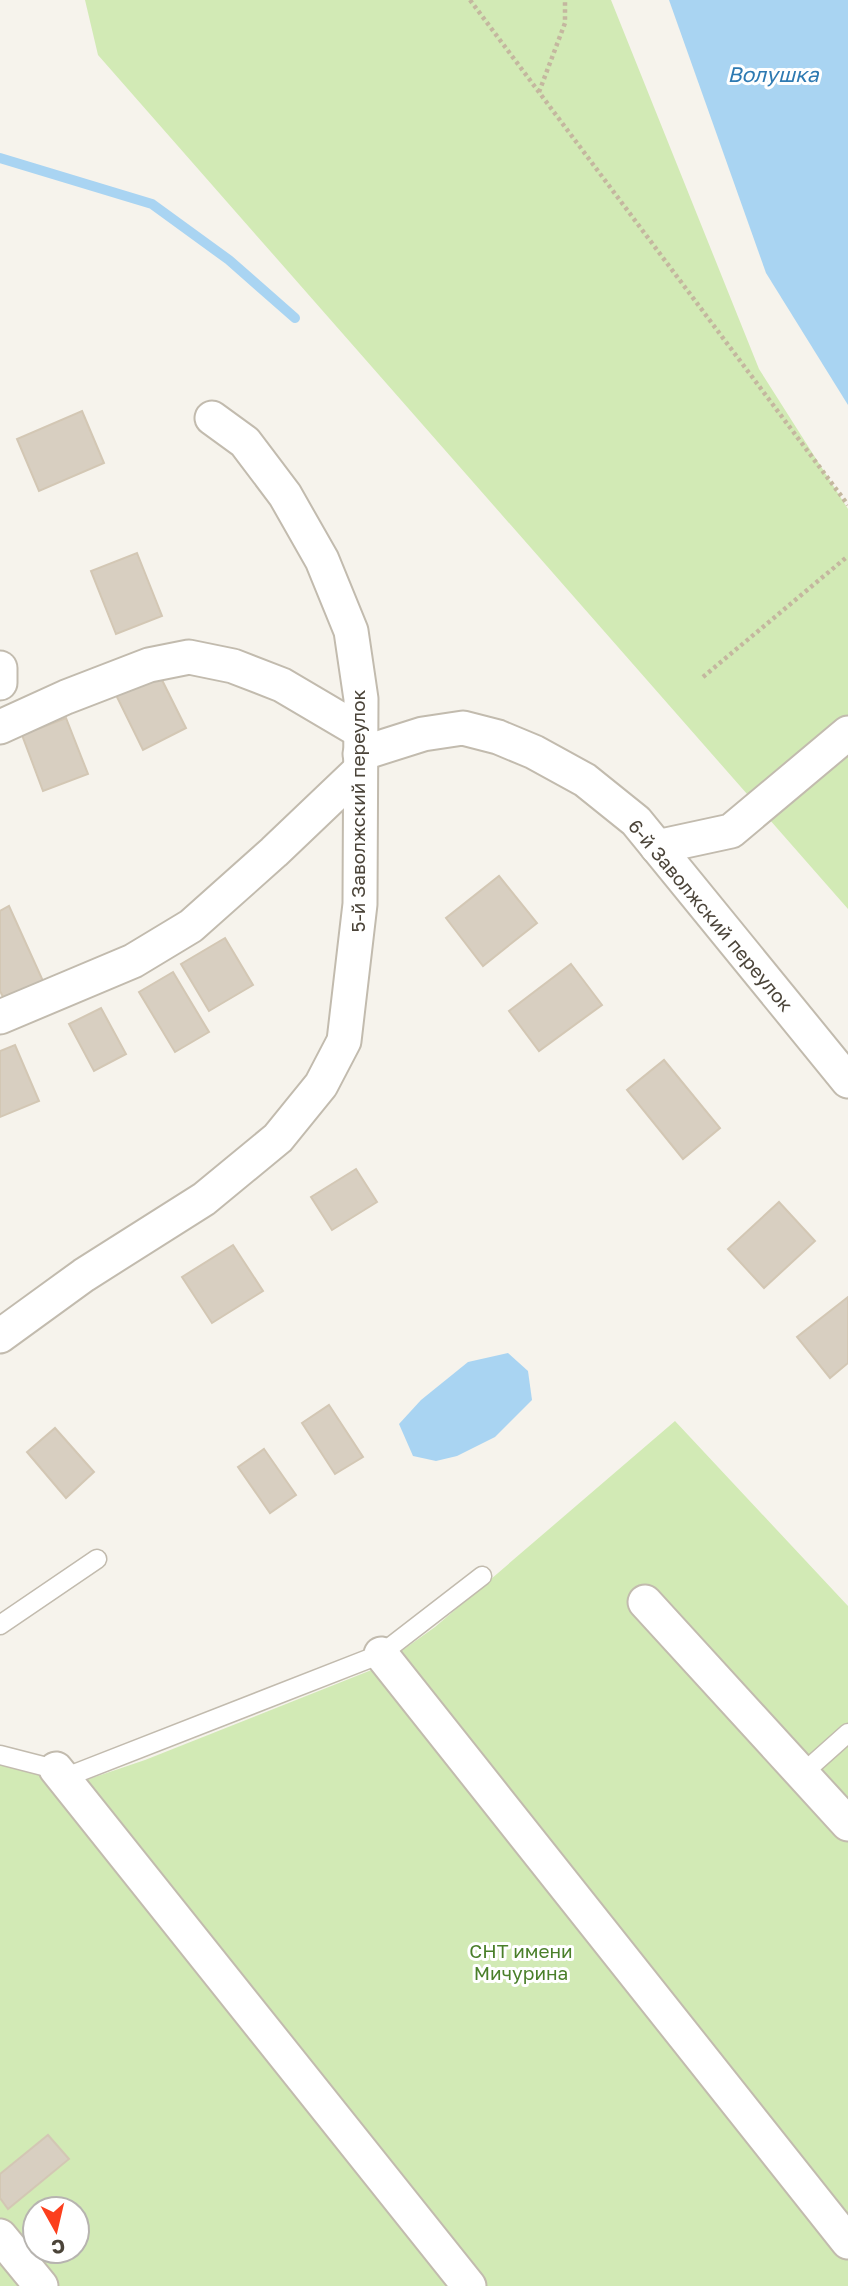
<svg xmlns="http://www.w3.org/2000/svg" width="848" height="2286" font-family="'Golos Text',sans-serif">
  <rect width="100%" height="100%" fill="#f6f3ec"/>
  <g fill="#d2eab5" fill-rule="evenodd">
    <polygon points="85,0 611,0 759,369 848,509 848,909 98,55"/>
    <path d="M675,1421L848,1606V2286H0V1763L77,1783L145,1760L379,1667L435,1627ZM35,2209H77V2251H35Z"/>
  </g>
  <g fill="#a9d4f2">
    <polygon points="669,0 848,0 848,405 766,273"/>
    <polygon points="508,1353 528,1371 532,1400 495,1437 457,1456 436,1461 413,1456 399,1424 421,1400 468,1362"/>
  </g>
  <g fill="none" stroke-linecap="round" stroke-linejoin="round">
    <polyline stroke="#a9d4f2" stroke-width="10" points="0,158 152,204 229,260 295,318"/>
  </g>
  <g fill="#d8cfc1" stroke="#d3c7b4" stroke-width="2">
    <polygon points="82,411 104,463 39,491 17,439"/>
    <polygon points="137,553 162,616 116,634 91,571"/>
    <polygon points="159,674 186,728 143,750 116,695"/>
    <polygon points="66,718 88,774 43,791 22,735"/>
    <polygon points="499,876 537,923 483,966 446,918"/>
    <polygon points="9,906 43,981 4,999 0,991 0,911"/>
    <polygon points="225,938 253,985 209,1011 181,964"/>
    <polygon points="571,964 602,1005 539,1051 509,1011"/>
    <polygon points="173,972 209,1032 175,1052 139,992"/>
    <polygon points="101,1008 126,1054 94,1071 69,1024"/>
    <polygon points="15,1045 39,1101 0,1117 0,1051"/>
    <polygon points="664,1060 720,1128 683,1159 627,1090"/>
    <polygon points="356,1169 377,1202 332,1230 311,1197"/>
    <polygon points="779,1202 815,1241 764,1288 728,1249"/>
    <polygon points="233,1245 263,1291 212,1323 182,1277"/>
    <polygon points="848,1297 848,1363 830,1378 797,1337"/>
    <polygon points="329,1405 363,1457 335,1474 302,1423"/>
    <polygon points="55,1428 94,1472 66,1498 27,1452"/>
    <polygon points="264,1449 296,1495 270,1513 238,1467"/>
    <polygon points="48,2135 69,2159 8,2209 0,2198 0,2174"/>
  </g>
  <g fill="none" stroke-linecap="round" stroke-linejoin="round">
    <g stroke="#c2bbae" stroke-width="21">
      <g id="service">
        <polyline points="0,1625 97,1559"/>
        <polyline points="0,1755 74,1774 381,1654 482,1576"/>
        <polyline points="802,1774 848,1733"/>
      </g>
    </g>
    <g stroke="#c2bbae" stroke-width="37">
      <g id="minor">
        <polyline points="0,668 0,683"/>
        <polyline points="0,727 66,697 149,665 189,657 233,666 282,685 360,731"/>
        <polyline points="360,754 423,734 463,728 498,737 534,752 585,780 636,821 848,1081"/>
        <polyline points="657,847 731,831 848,733"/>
        <polyline points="0,1017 133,961 191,926 274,852 360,770"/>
        <polyline points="0,1336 84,1275 204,1199 278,1138 321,1085 344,1041 360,904 361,699 351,631 322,560 285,495 245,442 212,418"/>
        <polyline points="645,1602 848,1824"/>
        <polyline points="381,1654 848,2242"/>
        <polyline points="56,1769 469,2286"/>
        <polyline points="0,2236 41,2286"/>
      </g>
    </g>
    <g stroke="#c4b79f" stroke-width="4.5" stroke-dasharray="3.5 3.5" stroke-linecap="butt">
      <polyline points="470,0 848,505"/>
      <polyline points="539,92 565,23 565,0"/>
      <polyline points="703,677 848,556"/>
    </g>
    <use href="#service" stroke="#fff" stroke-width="18"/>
    <use href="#minor" stroke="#fff" stroke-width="33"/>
  </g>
  <g text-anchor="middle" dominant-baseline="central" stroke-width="6" stroke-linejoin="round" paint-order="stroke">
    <g font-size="19" fill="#4b4439" stroke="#fff">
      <text transform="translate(357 811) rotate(-90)">5-й Заволжский переулок</text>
      <text transform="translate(711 915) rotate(50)">6-й Заволжский переулок</text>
    </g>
    <g font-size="19" fill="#4a7f2a" stroke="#fff">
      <text x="521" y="1950">СНТ имени<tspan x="521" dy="22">Мичурина</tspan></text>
    </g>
    <g font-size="21" font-style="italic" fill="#2e7ab2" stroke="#fff">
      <text x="773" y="74">Волушка</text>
    </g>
  </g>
  <g transform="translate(56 2230) rotate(172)"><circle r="33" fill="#ffffff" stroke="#b7b4b0" stroke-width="2"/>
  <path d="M0-5L12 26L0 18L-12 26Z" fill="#fc3f1d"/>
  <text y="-10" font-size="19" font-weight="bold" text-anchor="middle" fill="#4b4439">С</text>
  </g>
</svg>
